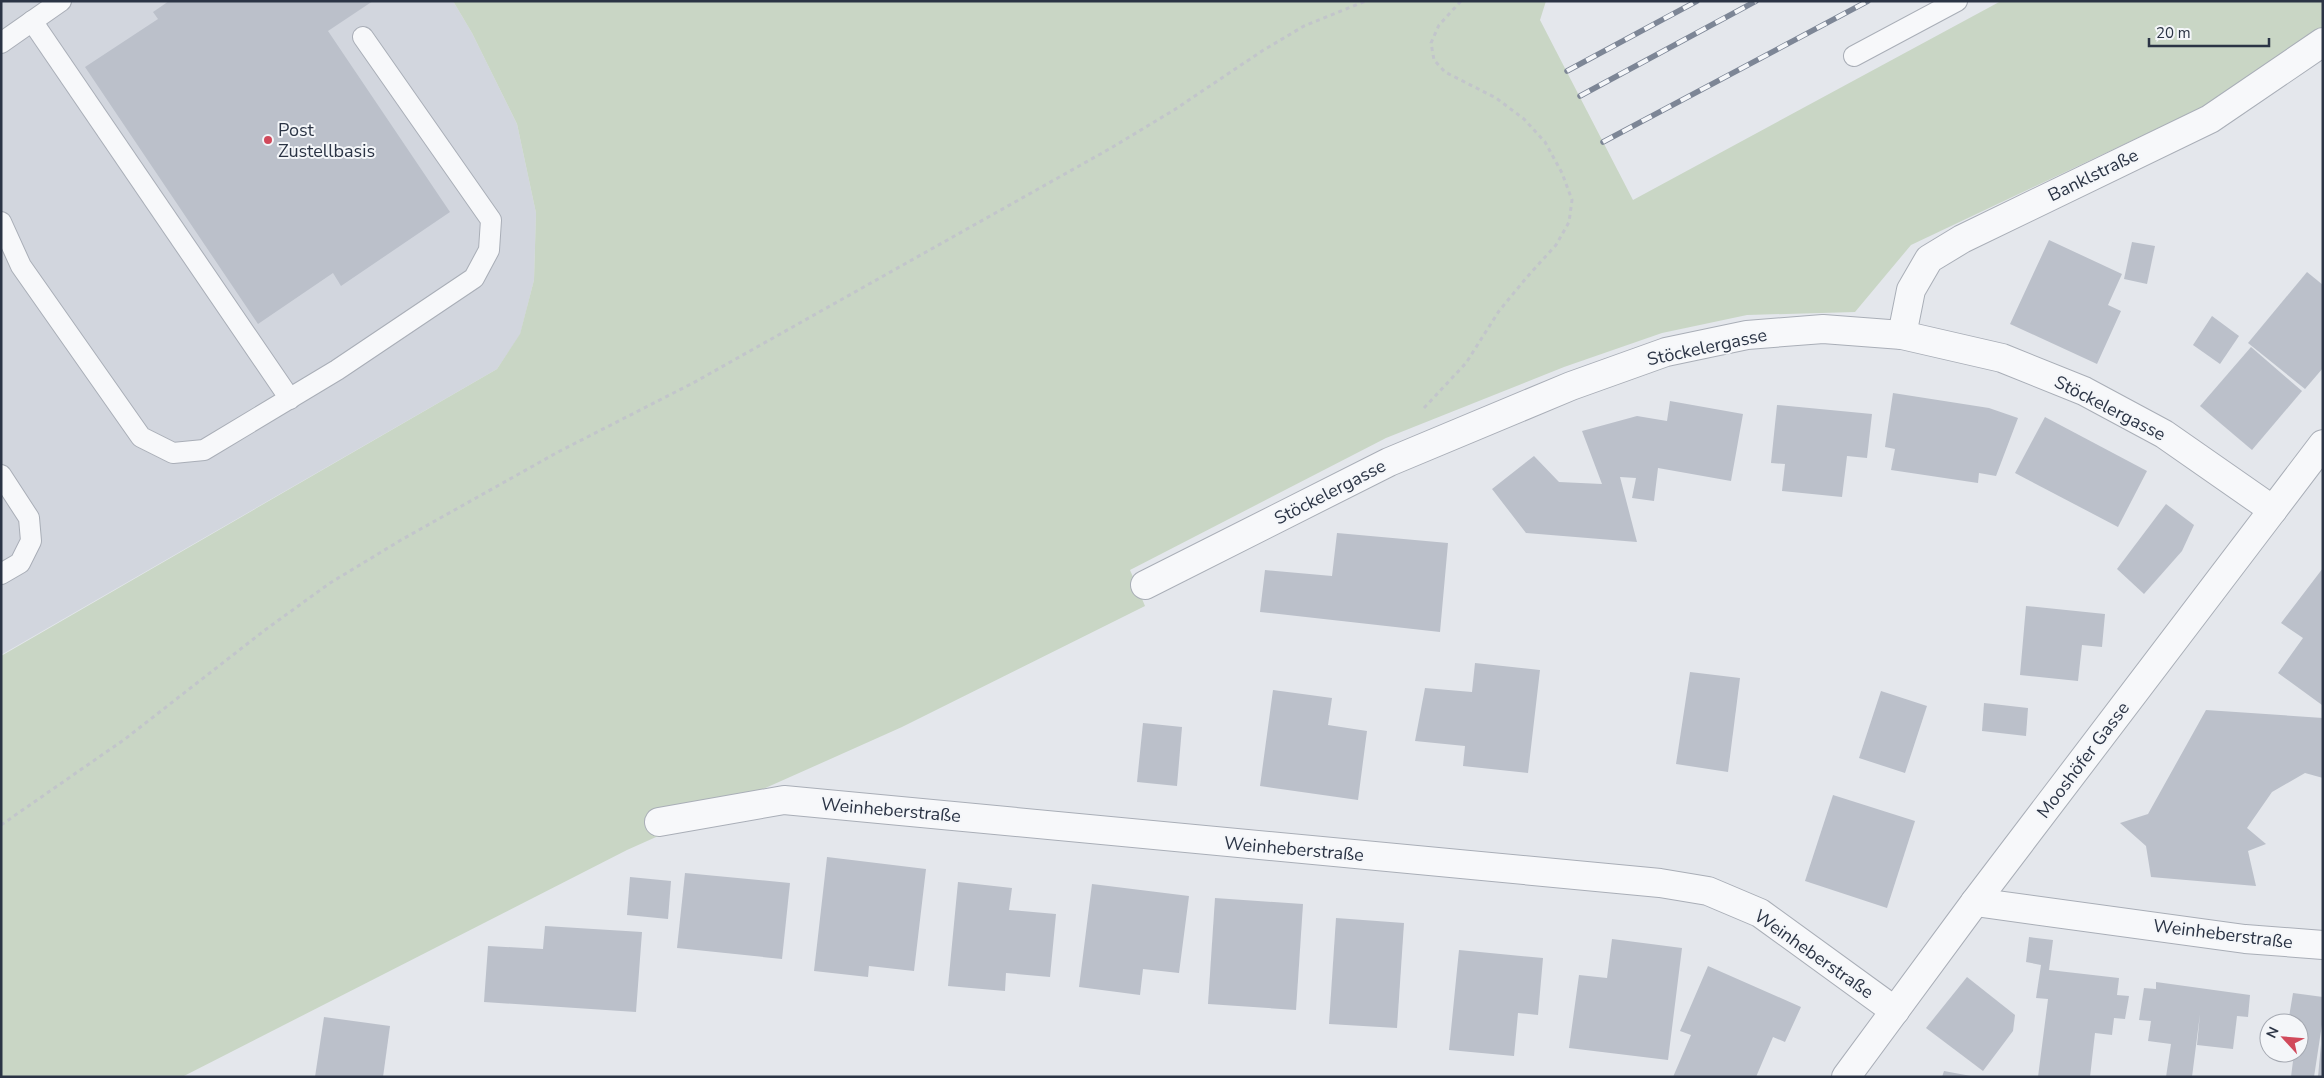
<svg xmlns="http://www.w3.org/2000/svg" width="2324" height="1078" font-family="'Nunito Sans',sans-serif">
  <rect width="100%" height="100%" fill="#e4e7ec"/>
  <polygon fill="#d2d6de" points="1,1 453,1 472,33 517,124 536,213 534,280 520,335 497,369 1,655"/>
  <polygon fill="#c9d6c5" points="453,1 1546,1 1540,20 1633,200 2001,1 2323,1 2323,28 2207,105 1911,245 1855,312 1747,315 1662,333 1564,367 1386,438 1130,570 1145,606 902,727 627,850 182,1077 1,1077 1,656 497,369 520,334 534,280 536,213 517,124 472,33"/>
  <g fill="#bbc0ca">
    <polygon points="169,1 373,1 328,31 450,212 341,286 333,273 258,324 85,67 158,19 153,12"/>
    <polygon points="2049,240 2122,274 2108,305 2121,311 2097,364 2010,324"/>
    <polygon points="2132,242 2155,246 2147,284 2124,279"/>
    <polygon points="2307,272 2323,285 2323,368 2305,389 2248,343"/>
    <polygon points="2212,316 2239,336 2220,364 2193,345"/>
    <polygon points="2251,347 2302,391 2252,450 2200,406"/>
    <polygon points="1893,393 1989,408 2018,418 1996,476 1979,473 1978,483 1891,470 1895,449 1885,447"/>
    <polygon points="1670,401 1743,414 1731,481 1658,468 1654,501 1632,498 1636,478 1620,477 1637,542 1526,533 1492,489 1534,456 1559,482 1602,484 1582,431 1637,416 1667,421"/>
    <polygon points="1777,405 1872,414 1867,458 1847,456 1842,497 1782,491 1785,464 1771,463"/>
    <polygon points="2045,417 2147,471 2118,527 2015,473"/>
    <polygon points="2166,504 2194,525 2182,551 2144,594 2117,569"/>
    <polygon points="1337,533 1448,543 1440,632 1260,612 1265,570 1332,576"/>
    <polygon points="2323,568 2323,703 2322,705 2278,673 2303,638 2281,623"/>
    <polygon points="2026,606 2105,614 2102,647 2082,645 2078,681 2020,675"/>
    <polygon points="1475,663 1540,670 1528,773 1463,766 1465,746 1415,741 1425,688 1472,692"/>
    <polygon points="1690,672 1740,678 1728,772 1676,764"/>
    <polygon points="1273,690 1332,698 1328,725 1367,731 1358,800 1260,786"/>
    <polygon points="1881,691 1927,706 1905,773 1859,758"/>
    <polygon points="1984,703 2028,708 2026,736 1982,731"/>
    <polygon points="2206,710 2323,718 2323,778 2305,773 2272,792 2247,828 2266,844 2248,851 2256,886 2151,877 2146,846 2120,823 2148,814"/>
    <polygon points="1143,723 1182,727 1177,786 1137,782"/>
    <polygon points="1833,795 1915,821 1887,908 1805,881"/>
    <polygon points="827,857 926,869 914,971 869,966 868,977 814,971"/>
    <polygon points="685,873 790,883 782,959 677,948"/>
    <polygon points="630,877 671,881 668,919 627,915"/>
    <polygon points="958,882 1012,888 1009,910 1056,914 1050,977 1006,973 1005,991 948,986"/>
    <polygon points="1092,884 1189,896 1179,973 1143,969 1140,995 1079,987"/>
    <polygon points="1215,898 1303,904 1296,1010 1208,1004"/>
    <polygon points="1336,918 1404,923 1397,1028 1329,1024"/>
    <polygon points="545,926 642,932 636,1012 484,1002 488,946 543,949"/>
    <polygon points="2029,937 2053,940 2049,970 2119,978 2117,995 2129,996 2125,1019 2114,1018 2112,1035 2095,1033 2090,1077 2038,1077 2048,999 2036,998 2041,965 2026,962"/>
    <polygon points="1612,939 1682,948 1668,1060 1569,1048 1579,975 1607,978"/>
    <polygon points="1459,950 1543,958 1538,1015 1518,1013 1514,1056 1449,1050"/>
    <polygon points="1708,966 1801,1007 1785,1042 1773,1037 1756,1077 1673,1077 1691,1035 1680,1031"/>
    <polygon points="1967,977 2015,1015 2013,1031 1983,1071 1926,1028"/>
    <polygon points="2156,982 2250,995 2248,1017 2237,1016 2233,1049 2197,1045 2200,1014 2192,1077 2166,1077 2171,1044 2148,1041 2151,1021 2139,1020 2144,988 2156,989"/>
    <polygon points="2293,993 2323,997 2323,1018 2314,1077 2291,1077 2294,1053 2299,1053 2299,1023 2288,1023"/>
    <polygon points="324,1017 390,1026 383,1077 315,1077"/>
    <polygon points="2321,1044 2323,1077 2318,1077"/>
    <polygon points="1944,1071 1971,1076 1971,1077 1942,1077"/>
  </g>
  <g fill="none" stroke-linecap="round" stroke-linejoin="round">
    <g stroke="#a9aeb7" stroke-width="22">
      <g id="service">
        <polyline points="32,21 290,399"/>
        <polyline points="1,43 61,1"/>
        <polyline points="1854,56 1957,1"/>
        <polyline points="1,222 21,266 141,437 173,453 204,450 337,370 474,278 489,250 491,220 363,37"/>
        <polyline points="1,475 29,518 31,541 20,563 1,574"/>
      </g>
    </g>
    <g stroke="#a9aeb7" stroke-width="30">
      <g id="minor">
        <polyline points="1902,335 1911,290 1929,259 1962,239 2210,119 2323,42"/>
        <polyline points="1145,585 1389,462 1571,386 1666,352 1747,335 1823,329 1902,335 2002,358 2084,391 2164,434 2273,510"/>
        <polyline points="659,822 784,800 1660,883 1708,891 1760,913 1895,1011"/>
        <polyline points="1975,902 2245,939 2323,945"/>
        <polyline points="1846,1077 1975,902 2323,444"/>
      </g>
    </g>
    <g stroke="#c2c5cb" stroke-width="3" stroke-dasharray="4 4" stroke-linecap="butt">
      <polyline points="1424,408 1466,363 1499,311 1527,277 1556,245 1569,222 1572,200 1562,173 1545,142 1524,119 1496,98 1445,72 1434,60 1431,43 1439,25 1461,1"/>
      <polyline points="1,825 125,739 265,630 330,583 401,540 558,452 693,383 1111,148 1174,110 1262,51 1304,26 1366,1"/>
    </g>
    <use href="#service" stroke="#f7f8fa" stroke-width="20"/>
    <use href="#minor" stroke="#f7f8fa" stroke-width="28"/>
    <g stroke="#7d8696" stroke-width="5.5">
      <g id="rail">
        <polyline points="1567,71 1697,1"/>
        <polyline points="1580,96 1756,1"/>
        <polyline points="1603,142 1868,1"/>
      </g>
    </g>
    <use href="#rail" stroke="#f4f6f9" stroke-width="4" stroke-dasharray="11" stroke-linecap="butt"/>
  </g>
  <circle fill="#d1495b" stroke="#f4f6f9" stroke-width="2" cx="268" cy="140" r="5"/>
  <g text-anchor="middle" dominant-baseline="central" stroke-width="4" stroke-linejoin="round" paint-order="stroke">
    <g font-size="18" fill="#2b3445" stroke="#f4f6f9" text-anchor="start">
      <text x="278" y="130">Post<tspan x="278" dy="21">Zustellbasis</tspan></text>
    </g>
    <g font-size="18" fill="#2b3445" stroke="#f4f6f9">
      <text transform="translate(2093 175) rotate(-26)">Banklstraße</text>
      <text transform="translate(1707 347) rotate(-12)">Stöckelergasse</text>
      <text transform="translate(2110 408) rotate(27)">Stöckelergasse</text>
      <text transform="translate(1330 492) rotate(-27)">Stöckelergasse</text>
      <text transform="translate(2083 760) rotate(-53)">Mooshöfer Gasse</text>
      <text transform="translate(891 810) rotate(5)">Weinheberstraße</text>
      <text transform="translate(1294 849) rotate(5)">Weinheberstraße</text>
      <text transform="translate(2223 934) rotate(7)">Weinheberstraße</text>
      <text transform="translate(1814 954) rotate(35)">Weinheberstraße</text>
    </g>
  </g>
  <rect width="2324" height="1078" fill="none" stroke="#2b3445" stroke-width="5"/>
  <g transform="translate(2284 1038) rotate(296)"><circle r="24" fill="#f4f6f9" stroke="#a4a8b1"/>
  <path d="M0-4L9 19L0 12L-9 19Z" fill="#d1495b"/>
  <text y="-8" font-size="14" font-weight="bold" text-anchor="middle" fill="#2b3445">N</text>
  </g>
  <path d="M2149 38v8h120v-8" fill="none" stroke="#2b3445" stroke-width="2.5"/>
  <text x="2156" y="38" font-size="15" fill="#2b3445" stroke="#f4f6f9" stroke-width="4" paint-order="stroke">20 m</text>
</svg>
